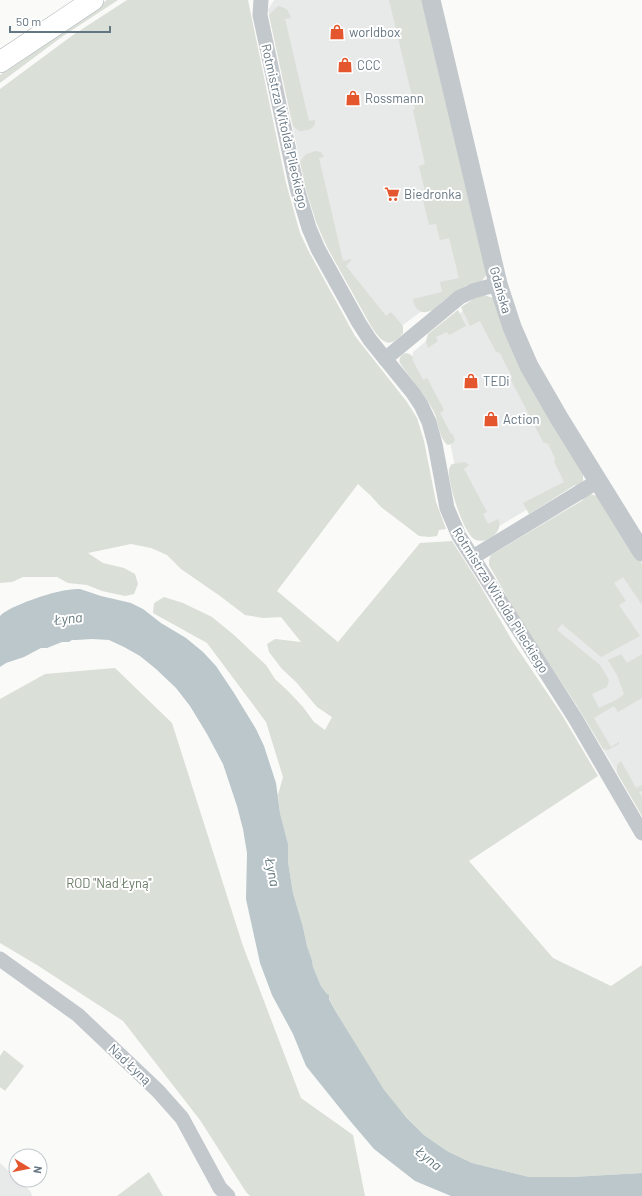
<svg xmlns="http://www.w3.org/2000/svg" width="642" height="1196" font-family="Barlow,sans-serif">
  <rect width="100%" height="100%" fill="#fafaf8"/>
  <g fill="#e8e9e9">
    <polygon points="274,0 396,0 462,284 449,291 392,333 354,292 300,162 268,10"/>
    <polygon points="488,308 569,485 489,532 464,509 448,433 411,366 413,352 465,309"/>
    <polygon points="605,516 642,577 642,811 617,773 603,749 510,582"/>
    <polygon points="0,1163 16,1178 16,1180 18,1180 31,1192 32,1196 0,1196"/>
  </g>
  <g fill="#dadfd7">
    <polygon points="107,0 118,0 63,36 0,83 0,75 21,61 62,30"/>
    <polygon points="127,0 248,0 286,183 300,233 308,250 355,336 407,402 417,418 424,441 436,502 446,529 439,530 437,536 429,537 419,536 381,507 371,496 358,484 277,591 338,642 420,543 452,541 477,580 513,642 562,715 598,776 469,861 553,958 611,986 642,965 642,1173 572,1177 529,1177 472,1163 447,1151 424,1135 396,1106 383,1090 336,1012 327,994 321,986 313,967 312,960 307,946 303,927 293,893 288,862 288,844 280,813 278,795 283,777 266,722 207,643 153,613 154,603 164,597 183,603 212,617 234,635 266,665 275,679 288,691 303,707 314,722 325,730 332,717 317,707 296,682 282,669 269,652 267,644 275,639 301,642 281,617 263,618 245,615 220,596 181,569 167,555 151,548 131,544 88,553 103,563 124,568 135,574 138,584 134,594 125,596 102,591 87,585 68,583 57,577 23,577 12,582 0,583 0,89 73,35"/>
    <path d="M389,0H425L488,270C484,282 479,283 468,288L467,285C458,290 451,295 443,301C439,304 435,310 430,311C420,315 414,308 413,299L442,292L440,282L459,278L449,238L440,240L436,224L429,225L422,196L426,195L419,166L425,164L413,110L415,109Z"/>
    <path d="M278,6C285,7 289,10 291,18L285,19L309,121L315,120C316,129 307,131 299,131L293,126L269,15Z"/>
    <path d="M316,151L321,152L324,157L319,158L343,261L351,259V261L346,266L386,316L391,312L403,326V333C388,351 381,341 371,326L328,249L322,236L316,222L306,190L300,162L306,154Z"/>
    <polygon points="484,295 493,298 496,302 583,472 583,482 577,488 575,485 529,514 523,503 564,482 554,461 555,458 548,444 543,442 511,380 512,377 500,353 496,352 480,321 470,326 461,307 472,300 471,298"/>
    <polygon points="458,310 466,326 449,335 447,332 436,337 438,341 428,348 426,341 428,334"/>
    <path d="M406,353C410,354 412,355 413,358L412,359L423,380L427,378L444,410L440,413L451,434L452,433L455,440L453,443L448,445C440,440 438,423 435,414C426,395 411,380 400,363C398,358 402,354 406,353Z"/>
    <path d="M465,462L469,465L464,469L487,512L483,514L488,524L498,519C505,532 484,546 474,539C463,532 447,481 449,469C450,467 450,466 452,464Z"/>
    <path d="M590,494L597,496L602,500L642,564V605L623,577L614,583L626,601L619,605L640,636L601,657L562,624L557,630L600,665L609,680L607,687L592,694L599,708C608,703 617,701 624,694L617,675L608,660L621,654L627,663L642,654V698L618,712L614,706L594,718L611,747L619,742V744L608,750L603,749L577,706L519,618L489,565V560L491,555L583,500L582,497Z"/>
    <polygon points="115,668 172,723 243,946 301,1098 353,1135 365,1196 250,1196 246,1192 200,1120 123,1021 37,965 0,943 0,699 45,674"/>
    <polygon points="621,761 636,788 642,785 642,791 639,792 642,797 642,816 617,773 617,765"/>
    <polygon points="4,1050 24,1066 5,1091 0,1087 0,1056"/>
    <polygon points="149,1172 163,1196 117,1196"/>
  </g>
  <path fill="#bbc7cb" d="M80,589L101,596L131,603L143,609L161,623L186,638L203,652L216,666L234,693L256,729L264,746L276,783L280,813L288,844V862L293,893L303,927L307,946L312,960L313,967L321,986L327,994L329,995V999L336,1012L384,1090L406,1117L424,1135L447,1151L472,1163L529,1177H572L642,1173V1196H451L415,1181L374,1149L351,1122L306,1066L293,1034L272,995L260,963L246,899L247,853L243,829L237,806L223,764L207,734L190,706L176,688L156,669L140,656L124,647L109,640L92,639L76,640H72L69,642H62L47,648H41L24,657L6,663L0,667V616C9,606 54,591 68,590C72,589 76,589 80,589Z"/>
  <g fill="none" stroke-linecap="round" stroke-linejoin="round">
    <g stroke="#b3babf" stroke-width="22">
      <polyline id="secondary" points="0,62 93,0"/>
    </g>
    <g stroke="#c3c8cc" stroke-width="15">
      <polyline points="261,0 260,15 297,188 309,228 318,249 359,323 370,340 413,393 421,405 429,422 435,444 447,508 459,536 575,718 642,833"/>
      <polyline points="385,359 460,297 473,291 498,284"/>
      <polyline points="473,557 598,481"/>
      <polyline points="0,959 78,1015 158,1091 182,1118 220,1188 228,1196"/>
    </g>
    <polyline stroke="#c3c8cc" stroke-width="19" points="431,0 498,284 512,327 529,366 559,418 642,552"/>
    <use href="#secondary" stroke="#fff" stroke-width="21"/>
  </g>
  <defs>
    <g id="shop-bare" transform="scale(1.2)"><path d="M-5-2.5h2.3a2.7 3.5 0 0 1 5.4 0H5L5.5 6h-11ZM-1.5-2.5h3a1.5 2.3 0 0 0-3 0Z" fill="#e4572e" stroke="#fff" stroke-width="2.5" paint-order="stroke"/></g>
    <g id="supermarket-bare" transform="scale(1.2)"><path d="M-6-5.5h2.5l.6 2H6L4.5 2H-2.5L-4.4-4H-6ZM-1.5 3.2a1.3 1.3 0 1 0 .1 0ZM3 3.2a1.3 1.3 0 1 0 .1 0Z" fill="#e4572e" stroke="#fff" stroke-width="2.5" paint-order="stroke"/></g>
  </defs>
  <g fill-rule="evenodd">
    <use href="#shop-bare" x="337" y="32"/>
    <use href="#shop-bare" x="345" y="65"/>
    <use href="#shop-bare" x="353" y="98"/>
    <use href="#supermarket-bare" x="392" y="194"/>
    <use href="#shop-bare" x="471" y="381"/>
    <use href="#shop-bare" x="491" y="419"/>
  </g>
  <g text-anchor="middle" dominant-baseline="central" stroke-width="4" stroke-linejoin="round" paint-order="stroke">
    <g font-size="13" fill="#657683" stroke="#fff" text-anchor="start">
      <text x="349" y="32">worldbox</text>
      <text x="357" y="65">CCC</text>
      <text x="365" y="98">Rossmann</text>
      <text x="404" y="194">Biedronka</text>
      <text x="483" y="381">TEDi</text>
      <text x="503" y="419">Action</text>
    </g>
    <g font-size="13" fill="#657683" stroke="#fff">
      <text transform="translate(285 126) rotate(77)">Rotmistrza Witolda Pileckiego</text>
      <text transform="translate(501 290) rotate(74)">Gdańska</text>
      <text transform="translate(501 600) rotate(58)">Rotmistrza Witolda Pileckiego</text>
      <text transform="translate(130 1064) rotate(43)">Nad Łyną</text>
    </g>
    <g font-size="13" fill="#687a64" stroke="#fff">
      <text x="109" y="883">ROD "Nad Łyną"</text>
    </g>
    <g font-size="14" font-style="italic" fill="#60757c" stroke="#fff">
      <text transform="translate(68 618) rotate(-6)">Łyna</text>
      <text transform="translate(273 872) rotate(79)">Łyna</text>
      <text transform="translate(429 1158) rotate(39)">Łyna</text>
    </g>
  </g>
  <g transform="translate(28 1168) rotate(100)"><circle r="19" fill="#ffffff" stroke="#c1c8cd"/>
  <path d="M0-3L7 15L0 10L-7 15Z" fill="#e4572e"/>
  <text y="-6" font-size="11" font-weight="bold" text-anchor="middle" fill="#657683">N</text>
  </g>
  <path d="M10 26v6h100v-6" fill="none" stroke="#657683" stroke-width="2"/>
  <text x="16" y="26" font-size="12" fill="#657683" stroke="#ffffff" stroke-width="3" paint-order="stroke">50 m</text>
</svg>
